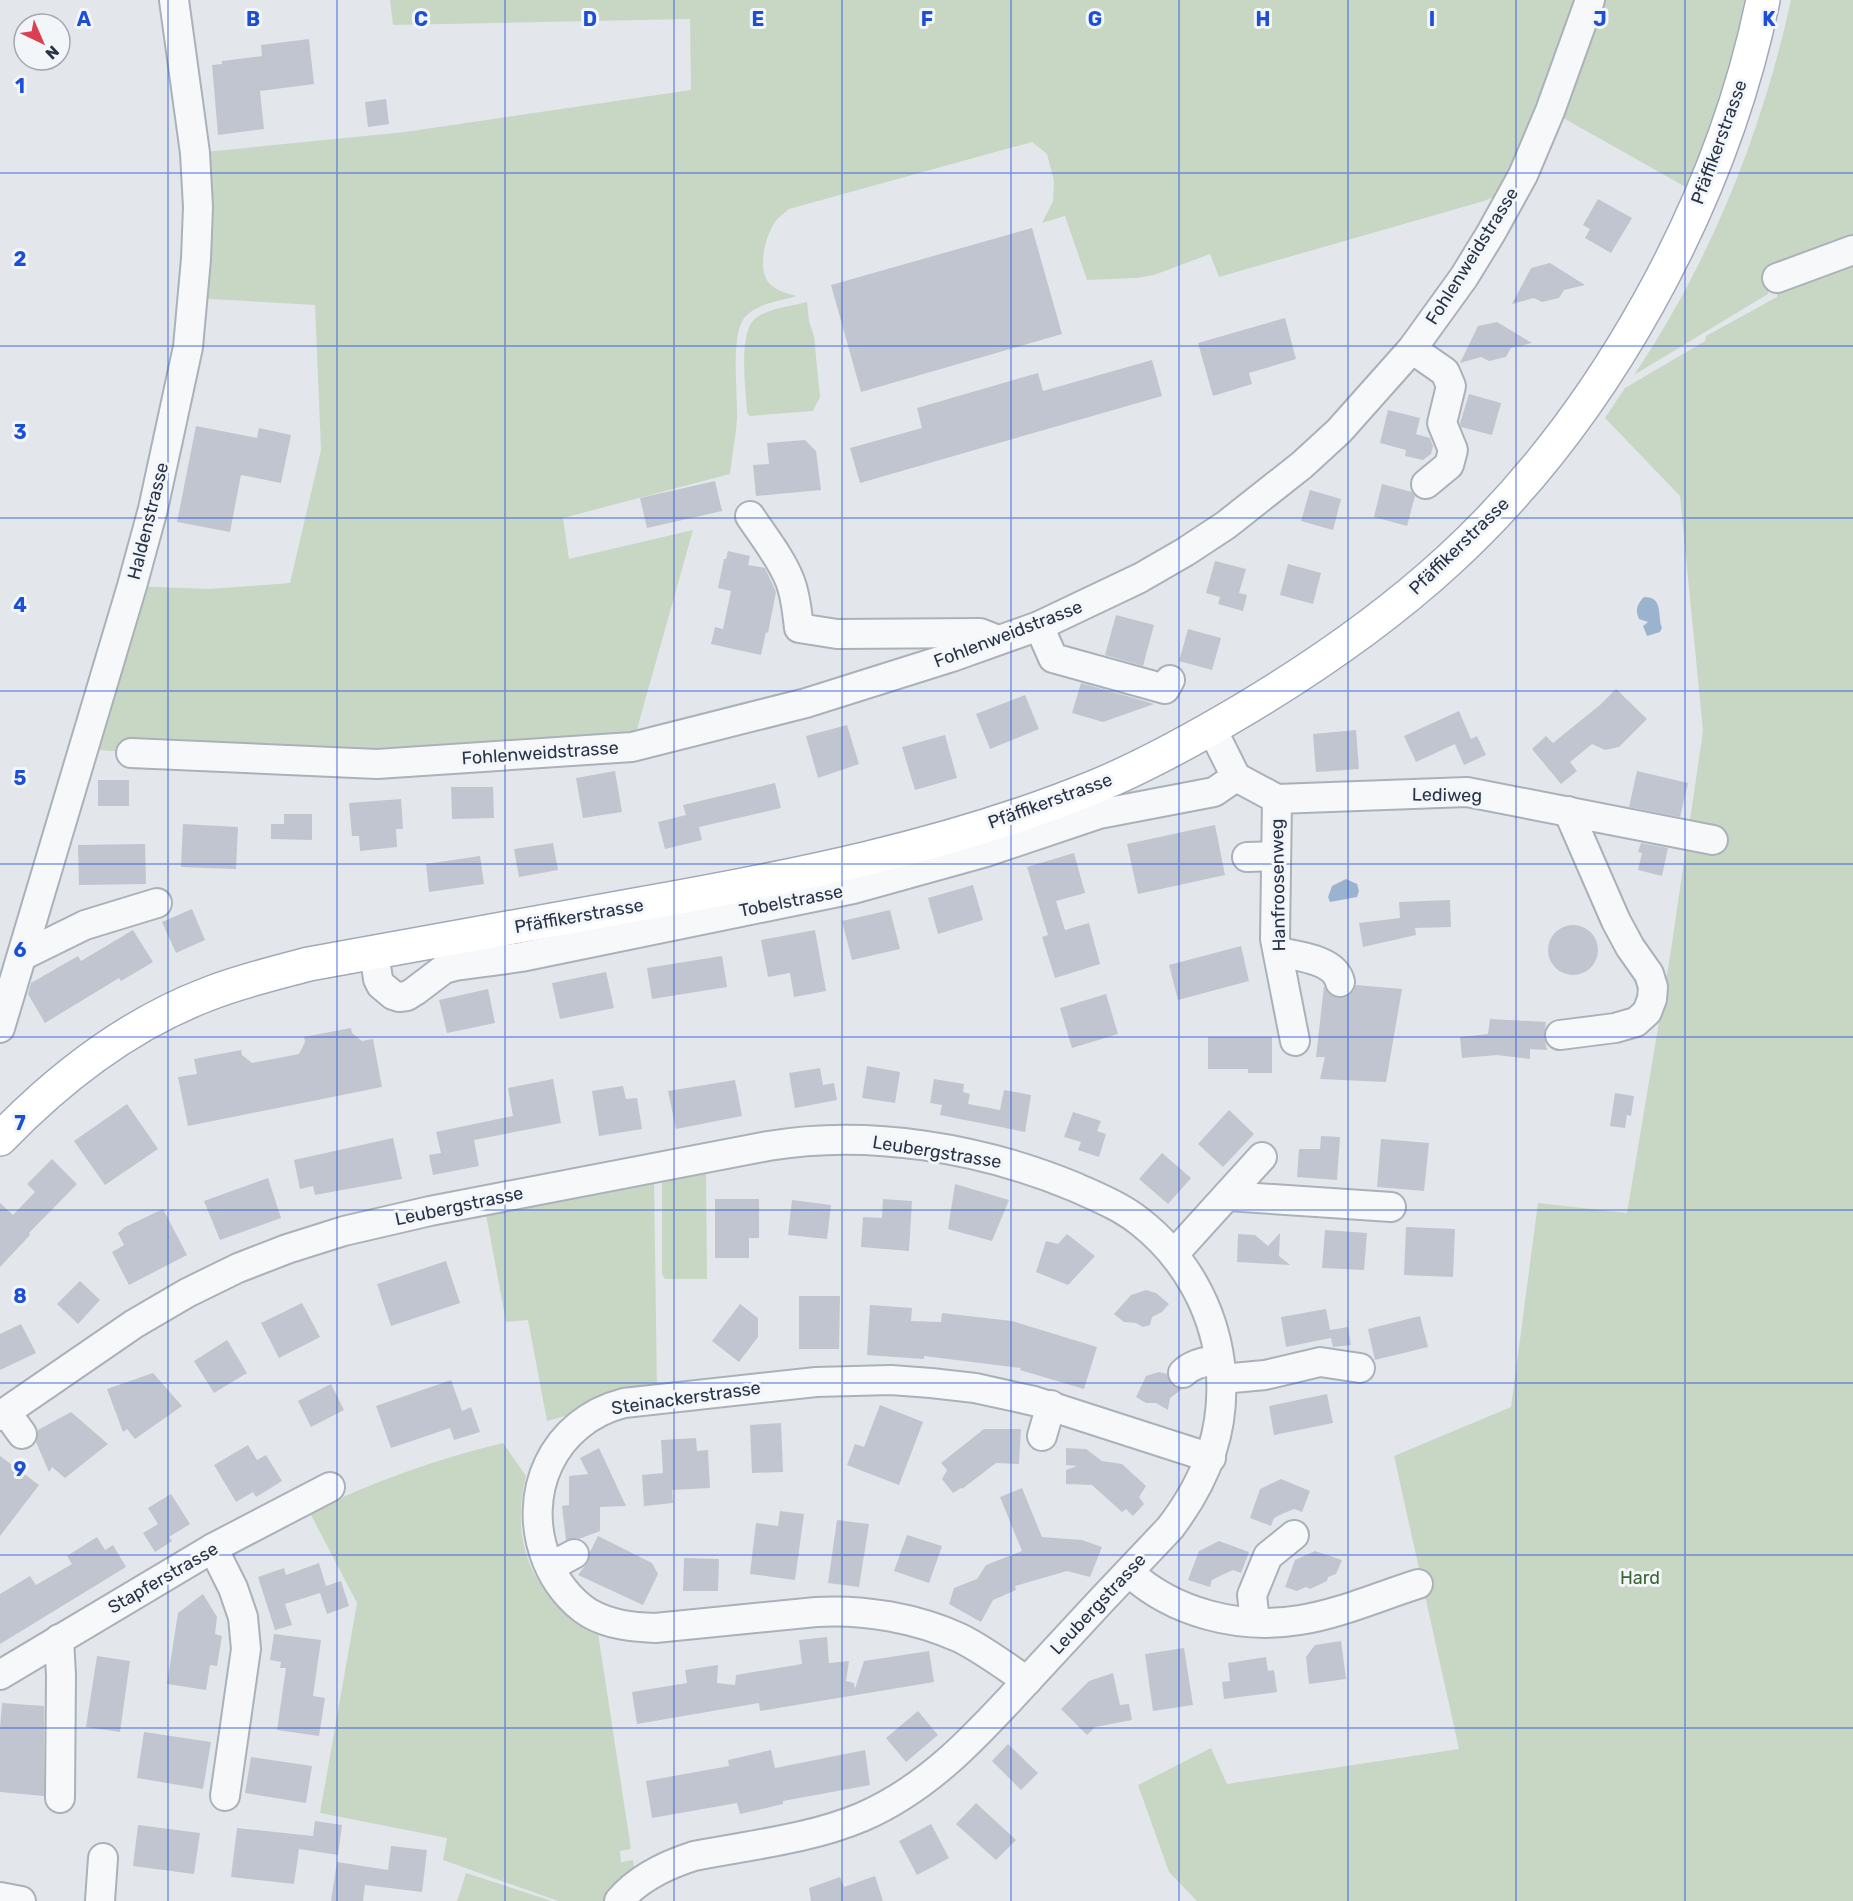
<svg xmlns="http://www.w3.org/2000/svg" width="1853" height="1901" font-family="Rubik,sans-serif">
  <rect width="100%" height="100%" fill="#e3e7ec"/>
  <g fill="#c8d7c4">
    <path d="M390,0H1581L1532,130L1498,195L1484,201L1219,277L1210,254L1154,275L1136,278L1087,280L1065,216L1042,223L1053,201L1054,181L1047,154L1032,142L789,209C785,213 778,217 775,222C765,236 756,272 771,285C777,291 789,294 797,296C781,301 757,303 745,317C730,334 738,394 737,418C736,437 732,455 730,474L563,518L569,559L693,530L632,747L183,756L84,749L132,586L209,589L290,583L321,450L315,305L193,298L195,153L405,132L691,90L690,19L393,25Z"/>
    <polygon points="1600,0 1746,0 1735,57 1691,190 1558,115"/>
    <path d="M1791,0H1853V239L1772,272L1768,294L1634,375C1710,262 1762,133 1791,0Z"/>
    <polygon points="1853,250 1853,1901 1197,1901 1169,1872 1138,1785 1211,1748 1227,1784 1459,1749 1394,1456 1511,1407 1538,1203 1627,1213 1671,950 1703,731 1680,496 1605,418 1625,388 1705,341 1706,336 1777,297 1777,278"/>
    <path d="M807,302L809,321L814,336L820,397L813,411L750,416L747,413C746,390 737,330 757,317C771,308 791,306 807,302Z"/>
    <polygon points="706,1167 707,1279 665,1279 662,1274 662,1176"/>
    <polygon points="654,1177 657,1391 547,1421 528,1320 506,1322 485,1209"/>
    <path d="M503,1443L526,1476C509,1546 534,1600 598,1633L631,1849L620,1851L621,1862L633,1860L635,1873L605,1901H558L443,1860L447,1838L320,1813L357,1603L310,1513C370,1482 437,1459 503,1443Z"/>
    <polygon points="466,1873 552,1901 457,1901"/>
  </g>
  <g fill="#9cb3cf">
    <path d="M1644,597C1664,597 1657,615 1662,628L1660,632L1647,636L1643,626L1648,622L1639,619C1635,610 1637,604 1644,597Z"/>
    <polygon points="1346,879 1357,884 1359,891 1357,897 1330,902 1328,897 1332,886"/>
  </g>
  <g fill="#c0c5d0">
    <polygon points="309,39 314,84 260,91 264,129 218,135 212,65 222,64 222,61 262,56 261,45"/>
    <polygon points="386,99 389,124 368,127 365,102"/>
    <polygon points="1598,199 1632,218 1611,253 1585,238 1590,229 1583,225"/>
    <polygon points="1032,228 1062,334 861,392 831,285"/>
    <polygon points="1550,263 1585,285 1564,290 1559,298 1542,302 1534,298 1512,304 1531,268"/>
    <polygon points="1285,318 1296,359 1249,373 1252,384 1213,396 1198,343"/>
    <polygon points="1497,322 1532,343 1511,348 1506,357 1489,361 1481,357 1460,363 1478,326"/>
    <polygon points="1152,360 1162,396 860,483 850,448 922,428 917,408 1038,373 1043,391"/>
    <polygon points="1469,394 1501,403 1492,435 1461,427 1460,423"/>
    <polygon points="1388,410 1420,418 1416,434 1430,438 1433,446 1431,454 1423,460 1405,456 1406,450 1380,443"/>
    <polygon points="196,426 257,438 259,428 291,435 281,483 241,475 230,532 177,522"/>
    <polygon points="805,440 816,451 821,490 756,496 753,465 769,464 767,443"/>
    <polygon points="715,481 722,511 647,528 640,498"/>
    <polygon points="1382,484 1412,492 1415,496 1407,526 1374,517"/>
    <polygon points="1310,490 1341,499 1333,530 1301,521"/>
    <polygon points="728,551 750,556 748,565 765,568 776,592 768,633 766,632 761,655 711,644 715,627 723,629 731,591 718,588 724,559 726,559"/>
    <polygon points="1215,561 1246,569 1239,593 1247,595 1243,611 1218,604 1220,597 1206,593"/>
    <polygon points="1288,564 1321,573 1313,604 1280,595"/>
    <polygon points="1116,615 1154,625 1143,666 1105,655"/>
    <polygon points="1188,629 1221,638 1212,670 1179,661"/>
    <polygon points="1081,683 1134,698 1154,704 1103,722 1072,713"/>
    <polygon points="1616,689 1647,719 1619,747 1605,750 1592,744 1570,762 1577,771 1561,784 1532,749 1546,736 1553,743 1600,705"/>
    <polygon points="1025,695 1039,729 990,749 976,714"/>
    <polygon points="1459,711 1471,739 1477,736 1486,755 1464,765 1455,744 1416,762 1404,736"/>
    <polygon points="847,725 859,764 818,778 806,736"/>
    <polygon points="1356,730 1359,769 1316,772 1313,734"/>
    <polygon points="945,735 957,778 915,790 902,747"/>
    <polygon points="615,771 622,812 583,818 576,778"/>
    <polygon points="1637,771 1688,783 1680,817 1629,807"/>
    <rect x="98" y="780" width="31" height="26"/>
    <polygon points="775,783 781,808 699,827 702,840 665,849 658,822 686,815 683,805"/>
    <polygon points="451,787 493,787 494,818 452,819"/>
    <polygon points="401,799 403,829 396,829 397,847 360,851 359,836 352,836 349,803"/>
    <polygon points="284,814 312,814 312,840 271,839 271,824 284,824"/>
    <polygon points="183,824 238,827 236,869 181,867"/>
    <polygon points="1215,825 1225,875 1138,894 1127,844"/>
    <polygon points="553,843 558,870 519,877 514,849"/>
    <polygon points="1641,843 1668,848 1662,876 1638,870 1642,853 1638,852"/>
    <polygon points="145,844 146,884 79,885 78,845"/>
    <polygon points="1074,853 1085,893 1056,901 1065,930 1089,923 1100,964 1055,978 1042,937 1048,935 1027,867"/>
    <polygon points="480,856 484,884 429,892 426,864"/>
    <polygon points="973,885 983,920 938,934 928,898"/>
    <polygon points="1450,900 1451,927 1415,928 1416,935 1363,947 1359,923 1400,918 1399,902"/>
    <polygon points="192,909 205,940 176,953 162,922"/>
    <polygon points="890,910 900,949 852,960 842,921"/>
    <circle cx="1573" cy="950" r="25"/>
    <polygon points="133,930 153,962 121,981 119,978 45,1023 28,994 31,983 78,956 81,961"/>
    <polygon points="815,930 826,991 794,997 790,973 768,977 761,940"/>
    <polygon points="1241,946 1249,981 1178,1000 1169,965"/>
    <polygon points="722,956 727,987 652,999 647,968"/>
    <polygon points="606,972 614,1008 560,1019 552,983"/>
    <polygon points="1356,985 1402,989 1386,1082 1320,1079 1325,1057 1316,1057 1324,986 1330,995 1339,998 1347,997 1353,992"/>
    <polygon points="488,989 495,1023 447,1033 439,1000"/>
    <polygon points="1106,994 1118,1034 1072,1048 1060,1008"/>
    <polygon points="1490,1019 1546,1022 1544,1036 1547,1050 1530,1049 1530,1059 1497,1055 1462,1058 1460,1037 1488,1034"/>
    <polygon points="351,1028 352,1033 362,1041 373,1039 382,1087 188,1126 178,1077 197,1074 194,1059 241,1050 242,1055 252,1063 289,1056 299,1054 305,1042 304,1037"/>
    <polygon points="1208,1037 1272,1037 1272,1073 1248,1073 1248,1069 1208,1069"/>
    <polygon points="867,1066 900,1072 895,1103 862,1098"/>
    <polygon points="820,1068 823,1085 834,1083 837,1100 795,1108 789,1073"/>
    <polygon points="553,1079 561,1123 474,1140 479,1166 433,1175 429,1155 441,1153 436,1132 513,1116 508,1088"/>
    <polygon points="934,1079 964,1084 963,1092 970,1094 968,1104 1000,1110 1004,1090 1031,1095 1025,1132 940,1115 942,1105 930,1103"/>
    <polygon points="735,1080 742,1116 676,1129 668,1091"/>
    <polygon points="623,1086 626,1099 637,1098 642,1129 599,1136 592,1091"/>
    <polygon points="1615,1093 1634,1096 1631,1116 1627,1115 1625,1128 1610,1126"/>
    <polygon points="127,1104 158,1149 105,1185 74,1141"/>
    <polygon points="1229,1110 1254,1134 1223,1167 1198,1144"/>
    <polygon points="1073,1112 1101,1121 1097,1131 1106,1134 1099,1157 1078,1150 1081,1142 1064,1137"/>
    <polygon points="1321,1136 1340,1137 1337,1180 1297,1177 1299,1149 1320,1149"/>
    <polygon points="393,1138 402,1179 315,1195 313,1186 300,1189 294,1160"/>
    <polygon points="1381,1139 1429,1143 1424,1191 1377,1187"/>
    <polygon points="1162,1153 1191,1178 1168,1204 1139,1179"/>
    <polygon points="52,1159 77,1184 29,1233 30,1235 0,1267 0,1203 13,1215 35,1192 27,1184"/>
    <polygon points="268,1178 281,1218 220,1240 204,1201"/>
    <polygon points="955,1184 1009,1200 992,1241 948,1229"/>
    <polygon points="715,1199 759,1199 759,1238 749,1238 749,1258 715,1258"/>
    <polygon points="883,1199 912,1201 909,1251 861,1247 863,1217 882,1218"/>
    <polygon points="792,1200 831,1205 827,1239 788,1235"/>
    <polygon points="163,1209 187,1255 129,1285 112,1252 124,1245 118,1233 125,1227"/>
    <polygon points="1406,1227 1455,1229 1453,1277 1404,1275"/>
    <polygon points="1325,1230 1367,1233 1364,1270 1322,1268"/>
    <polygon points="1280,1233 1279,1256 1290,1265 1237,1262 1238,1234 1255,1235 1268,1246"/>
    <polygon points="1067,1234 1095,1256 1068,1285 1036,1272 1046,1241 1058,1244"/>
    <polygon points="446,1261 460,1303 391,1326 377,1284"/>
    <polygon points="80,1281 100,1300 78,1324 57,1304"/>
    <polygon points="1146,1290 1156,1293 1169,1304 1162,1312 1152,1317 1150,1325 1143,1327 1136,1323 1124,1322 1114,1314 1131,1295"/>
    <polygon points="799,1296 840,1296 839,1349 799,1349"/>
    <polygon points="302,1303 320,1337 279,1358 261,1323"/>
    <polygon points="740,1304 758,1318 758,1337 739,1362 712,1341"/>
    <polygon points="870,1305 912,1308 911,1321 941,1322 942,1313 1012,1321 1097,1347 1084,1389 1020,1370 1021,1368 924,1356 924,1359 867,1355"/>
    <polygon points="1326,1309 1330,1330 1348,1327 1351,1345 1333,1347 1331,1338 1286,1347 1281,1317"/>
    <polygon points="1420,1316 1428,1347 1375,1360 1368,1329"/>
    <polygon points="21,1324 36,1353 0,1370 0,1334"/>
    <polygon points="227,1340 247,1373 214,1393 194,1361"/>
    <polygon points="1159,1372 1167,1374 1171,1384 1182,1389 1170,1398 1168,1410 1156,1403 1146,1403 1136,1397 1146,1376"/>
    <polygon points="153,1373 182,1406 135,1439 127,1429 123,1432 107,1389"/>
    <polygon points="451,1380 462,1411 471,1407 480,1432 454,1440 450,1428 391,1448 376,1406"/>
    <polygon points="331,1384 344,1410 311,1427 298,1401"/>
    <polygon points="1327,1394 1333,1423 1274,1435 1269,1406"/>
    <polygon points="880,1405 923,1422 899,1485 847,1465 855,1444 864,1447"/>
    <polygon points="71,1412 108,1444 65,1478 52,1467 49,1472 36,1442 38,1430"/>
    <polygon points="781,1423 783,1472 752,1473 750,1425"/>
    <polygon points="984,1429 1021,1429 1019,1464 996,1463 962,1489 961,1488 953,1493 942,1479 947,1470 941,1463"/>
    <polygon points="696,1438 697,1451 708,1450 710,1488 672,1490 673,1503 644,1506 642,1475 663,1473 661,1440"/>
    <polygon points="248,1445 257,1460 266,1455 282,1481 256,1497 253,1492 236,1502 214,1465"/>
    <polygon points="599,1448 626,1506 600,1507 600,1531 579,1539 574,1538 566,1540 562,1506 569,1505 569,1476 588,1474 580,1458"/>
    <polygon points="1066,1448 1086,1449 1102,1461 1122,1464 1146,1486 1139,1497 1144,1504 1133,1516 1126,1509 1122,1512 1092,1485 1066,1484 1066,1470 1077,1466 1066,1465"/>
    <polygon points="0,1456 39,1485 0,1536"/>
    <polygon points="1281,1479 1310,1491 1302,1512 1294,1509 1284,1513 1274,1518 1271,1526 1250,1518 1260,1489"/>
    <polygon points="1022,1488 1042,1537 1082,1540 1102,1547 1090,1577 1067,1571 1015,1586 1016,1590 993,1600 981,1622 949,1604 954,1588 977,1579 986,1565 1022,1551 1000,1497"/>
    <polygon points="171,1494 190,1524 169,1537 172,1541 155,1552 143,1533 158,1524 148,1508"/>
    <polygon points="780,1511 804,1514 795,1580 750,1574 756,1523 778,1526"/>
    <polygon points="837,1520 869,1524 859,1587 828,1583"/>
    <polygon points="907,1535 942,1546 929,1583 894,1571"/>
    <polygon points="598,1536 652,1563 658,1574 643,1605 578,1575 588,1562 590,1552"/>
    <polygon points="97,1537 105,1550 113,1545 126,1567 0,1644 0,1594 30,1576 36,1585 72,1564 67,1556"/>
    <polygon points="1219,1541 1249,1552 1241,1573 1233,1570 1222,1575 1212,1580 1210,1587 1188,1580 1199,1551"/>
    <polygon points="1315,1551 1342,1560 1336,1574 1328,1577 1327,1581 1310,1589 1306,1587 1297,1591 1285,1587 1295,1560"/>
    <polygon points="684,1558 719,1559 718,1591 683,1591"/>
    <polygon points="319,1563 326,1586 341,1581 349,1606 327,1614 320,1593 285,1604 292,1625 275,1630 258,1577 284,1568 286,1575"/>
    <polygon points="203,1594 217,1617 215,1634 222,1636 217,1666 210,1665 206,1690 167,1684 178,1613"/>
    <polygon points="274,1634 321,1640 313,1696 325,1698 319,1736 277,1730 286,1668 280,1668 281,1662 270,1660"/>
    <polygon points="827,1637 829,1663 849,1661 846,1681 854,1683 855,1689 864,1661 929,1651 934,1682 760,1711 759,1703 637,1724 632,1692 687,1683 685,1670 718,1665 717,1683 735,1685 736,1675 802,1664 799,1640"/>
    <polygon points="1341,1641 1346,1679 1309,1684 1306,1657 1315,1645"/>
    <polygon points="1184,1648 1193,1705 1153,1711 1145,1654"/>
    <polygon points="97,1656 130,1661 120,1732 86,1727"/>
    <polygon points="1266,1657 1268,1671 1274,1670 1277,1692 1224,1699 1222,1682 1230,1681 1228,1663"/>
    <polygon points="1113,1673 1120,1705 1129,1704 1132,1720 1095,1727 1087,1735 1061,1709 1089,1681"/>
    <polygon points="2,1703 44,1706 44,1796 0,1792 0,1728"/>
    <polygon points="918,1711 938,1735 906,1762 886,1738"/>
    <polygon points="144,1732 211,1742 203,1789 137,1778"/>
    <polygon points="1008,1744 1038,1773 1021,1790 992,1761"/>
    <polygon points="771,1750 775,1768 865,1750 870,1785 783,1801 783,1804 740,1814 737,1803 652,1818 646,1781 729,1766 728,1760"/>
    <polygon points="251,1757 312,1766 306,1803 245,1793"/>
    <polygon points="976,1803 1016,1840 996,1860 956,1824"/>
    <polygon points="315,1821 342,1825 338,1855 299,1849 294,1884 231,1877 237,1828 313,1836"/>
    <polygon points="931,1824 949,1858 917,1875 899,1841"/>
    <polygon points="138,1825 200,1833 194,1874 133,1866"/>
    <polygon points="391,1846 427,1850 422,1892 365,1885 363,1901 331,1901 337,1862 388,1870"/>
    <polygon points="875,1876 883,1901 811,1901 809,1888 840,1877 844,1887"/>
  </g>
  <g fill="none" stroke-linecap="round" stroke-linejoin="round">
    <g stroke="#abb1ba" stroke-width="32">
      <g id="minor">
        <polyline points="1777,278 1853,250"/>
        <polyline points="1412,349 1445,372 1451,386 1442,423 1453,450 1449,465 1426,484"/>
        <path d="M750,516C764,537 781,558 790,581C796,596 797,612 799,628L837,634L980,633L998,640"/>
        <polyline points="1039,626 1053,658 1165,689 1170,680"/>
        <polyline points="1212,729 1236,777 1277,799 1467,792 1713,840"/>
        <polyline points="131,753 377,764 632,747 806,703 952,657 1039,626 1140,578 1185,552 1226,525 1302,465 1339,431 1412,349 1464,277 1491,233 1523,175 1550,111 1590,0"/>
        <polyline points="1277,799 1275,939 1295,1041"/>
        <polyline points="1247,857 1276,856"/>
        <polyline points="374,952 378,979 381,985 393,995 399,997 407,996 415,991 444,969 455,966 521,957 853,889 986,852 1099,814 1214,792 1236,777"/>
        <path d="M1278,952C1296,956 1335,959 1340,982"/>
        <polyline points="22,956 85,925 157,903"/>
        <polyline points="0,1028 132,586 153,509 188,347 196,259 198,207 195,153 174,0"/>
        <polyline points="1560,1035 1615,1028 1636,1022 1647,1012 1652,999 1653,987 1649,974 1630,947 1616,921 1568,811"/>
        <polyline points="1227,1196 1391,1207"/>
        <polyline points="1174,1254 1262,1157"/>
        <path d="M1183,1373C1193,1363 1206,1362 1219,1359"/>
        <polyline points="1222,1379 1265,1375 1320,1362 1360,1368"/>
        <polyline points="6,1412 22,1434"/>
        <path d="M0,1416L134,1324L187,1293L238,1268L287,1249L344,1231L430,1211L768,1146C869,1129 981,1148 1075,1187C1097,1197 1120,1206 1139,1221C1184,1256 1213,1307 1220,1363C1227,1427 1208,1478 1170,1528C1125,1575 1080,1623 1036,1671C984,1727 934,1786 862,1817C810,1839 750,1845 694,1856C666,1865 638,1878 619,1901"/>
        <polyline points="1042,1436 1051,1405"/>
        <polyline points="213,1548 233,1588 243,1617 246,1649 225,1796"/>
        <polyline points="550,1567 574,1554"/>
        <path d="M1129,1572C1173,1613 1240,1630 1300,1620C1339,1614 1380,1596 1418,1584"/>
        <polyline points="1255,1622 1252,1595 1268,1556 1294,1535"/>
        <polyline points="59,1639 61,1675 60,1798"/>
        <polyline points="0,1675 213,1548 330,1487"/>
        <path d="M1027,1681C1005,1666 984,1650 960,1638C916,1618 864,1609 816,1612L655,1628C632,1627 610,1625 589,1613C570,1601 555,1581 547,1561C520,1494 553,1421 624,1403L816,1382L891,1380L931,1383L975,1388L1034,1401L1211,1458"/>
        <polyline points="0,1897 21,1901"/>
        <polyline points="100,1901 103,1858"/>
      </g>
    </g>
    <g stroke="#a1aab9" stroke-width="36">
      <path id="major" d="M0,1139C59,1078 129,1024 208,994C241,981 275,973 309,964C418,944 526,925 635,905C788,878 947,847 1092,788C1144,767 1194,739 1243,710C1315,667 1386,618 1449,560C1603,419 1721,204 1763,0"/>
    </g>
    <use href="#minor" stroke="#f7f8fa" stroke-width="28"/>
    <use href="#major" stroke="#fff" stroke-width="33"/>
  </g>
  <path fill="none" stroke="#1d4ed8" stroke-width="1.5" stroke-opacity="0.55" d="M168,0V1901M337,0V1901M505,0V1901M674,0V1901M842,0V1901M1011,0V1901M1179,0V1901M1348,0V1901M1516,0V1901M1685,0V1901M0,173H1853M0,346H1853M0,518H1853M0,691H1853M0,864H1853M0,1037H1853M0,1210H1853M0,1383H1853M0,1555H1853M0,1728H1853"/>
  <g text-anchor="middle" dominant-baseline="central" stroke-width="6" stroke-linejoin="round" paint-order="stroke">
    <g font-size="18" fill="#293347" stroke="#f3f6f9">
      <text transform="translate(1719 142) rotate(-70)">Pfäffikerstrasse</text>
      <text transform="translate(1472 256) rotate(-58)">Fohlenweidstrasse</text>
      <text transform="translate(148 521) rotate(-76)">Haldenstrasse</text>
      <text transform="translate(1459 546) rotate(-44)">Pfäffikerstrasse</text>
      <text transform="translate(1008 634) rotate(-21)">Fohlenweidstrasse</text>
      <text transform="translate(540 753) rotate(-4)">Fohlenweidstrasse</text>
      <text transform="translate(1447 795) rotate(1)">Lediweg</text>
      <text transform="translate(1050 801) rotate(-20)">Pfäffikerstrasse</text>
      <text transform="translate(1278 885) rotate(-91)">Hanfroosenweg</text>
      <text transform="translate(791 901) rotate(-11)">Tobelstrasse</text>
      <text transform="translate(579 916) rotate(-10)">Pfäffikerstrasse</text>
      <text transform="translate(937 1152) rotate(9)">Leubergstrasse</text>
      <text transform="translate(459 1206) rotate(-12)">Leubergstrasse</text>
      <text transform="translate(686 1398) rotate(-8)">Steinackerstrasse</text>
      <text transform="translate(163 1578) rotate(-30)">Stapferstrasse</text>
      <text transform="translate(1098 1604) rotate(-47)">Leubergstrasse</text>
    </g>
    <g font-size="18" fill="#3c6435" stroke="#f3f6f9">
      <text x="1640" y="1578">Hard</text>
    </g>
  </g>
  <g font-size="20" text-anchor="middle" font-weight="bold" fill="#1d4ed8" stroke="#f3f6f9" stroke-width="6" stroke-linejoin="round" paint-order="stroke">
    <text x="84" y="26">A</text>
    <text x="253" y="26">B</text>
    <text x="421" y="26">C</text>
    <text x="590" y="26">D</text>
    <text x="758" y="26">E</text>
    <text x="927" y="26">F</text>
    <text x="1095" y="26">G</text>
    <text x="1263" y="26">H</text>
    <text x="1432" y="26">I</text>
    <text x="1600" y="26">J</text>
    <text x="1769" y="26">K</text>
    <text x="20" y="93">1</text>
    <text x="20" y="266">2</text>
    <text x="20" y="439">3</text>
    <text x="20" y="612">4</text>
    <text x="20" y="785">5</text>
    <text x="20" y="957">6</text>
    <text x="20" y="1130">7</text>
    <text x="20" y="1303">8</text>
    <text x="20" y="1476">9</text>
  </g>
  <g transform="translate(42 42) rotate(136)"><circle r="28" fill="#f3f6f9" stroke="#a2a8b2" stroke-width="1.5"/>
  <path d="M0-4.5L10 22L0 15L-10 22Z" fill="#da4052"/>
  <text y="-9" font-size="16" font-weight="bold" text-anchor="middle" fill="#293347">N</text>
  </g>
</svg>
